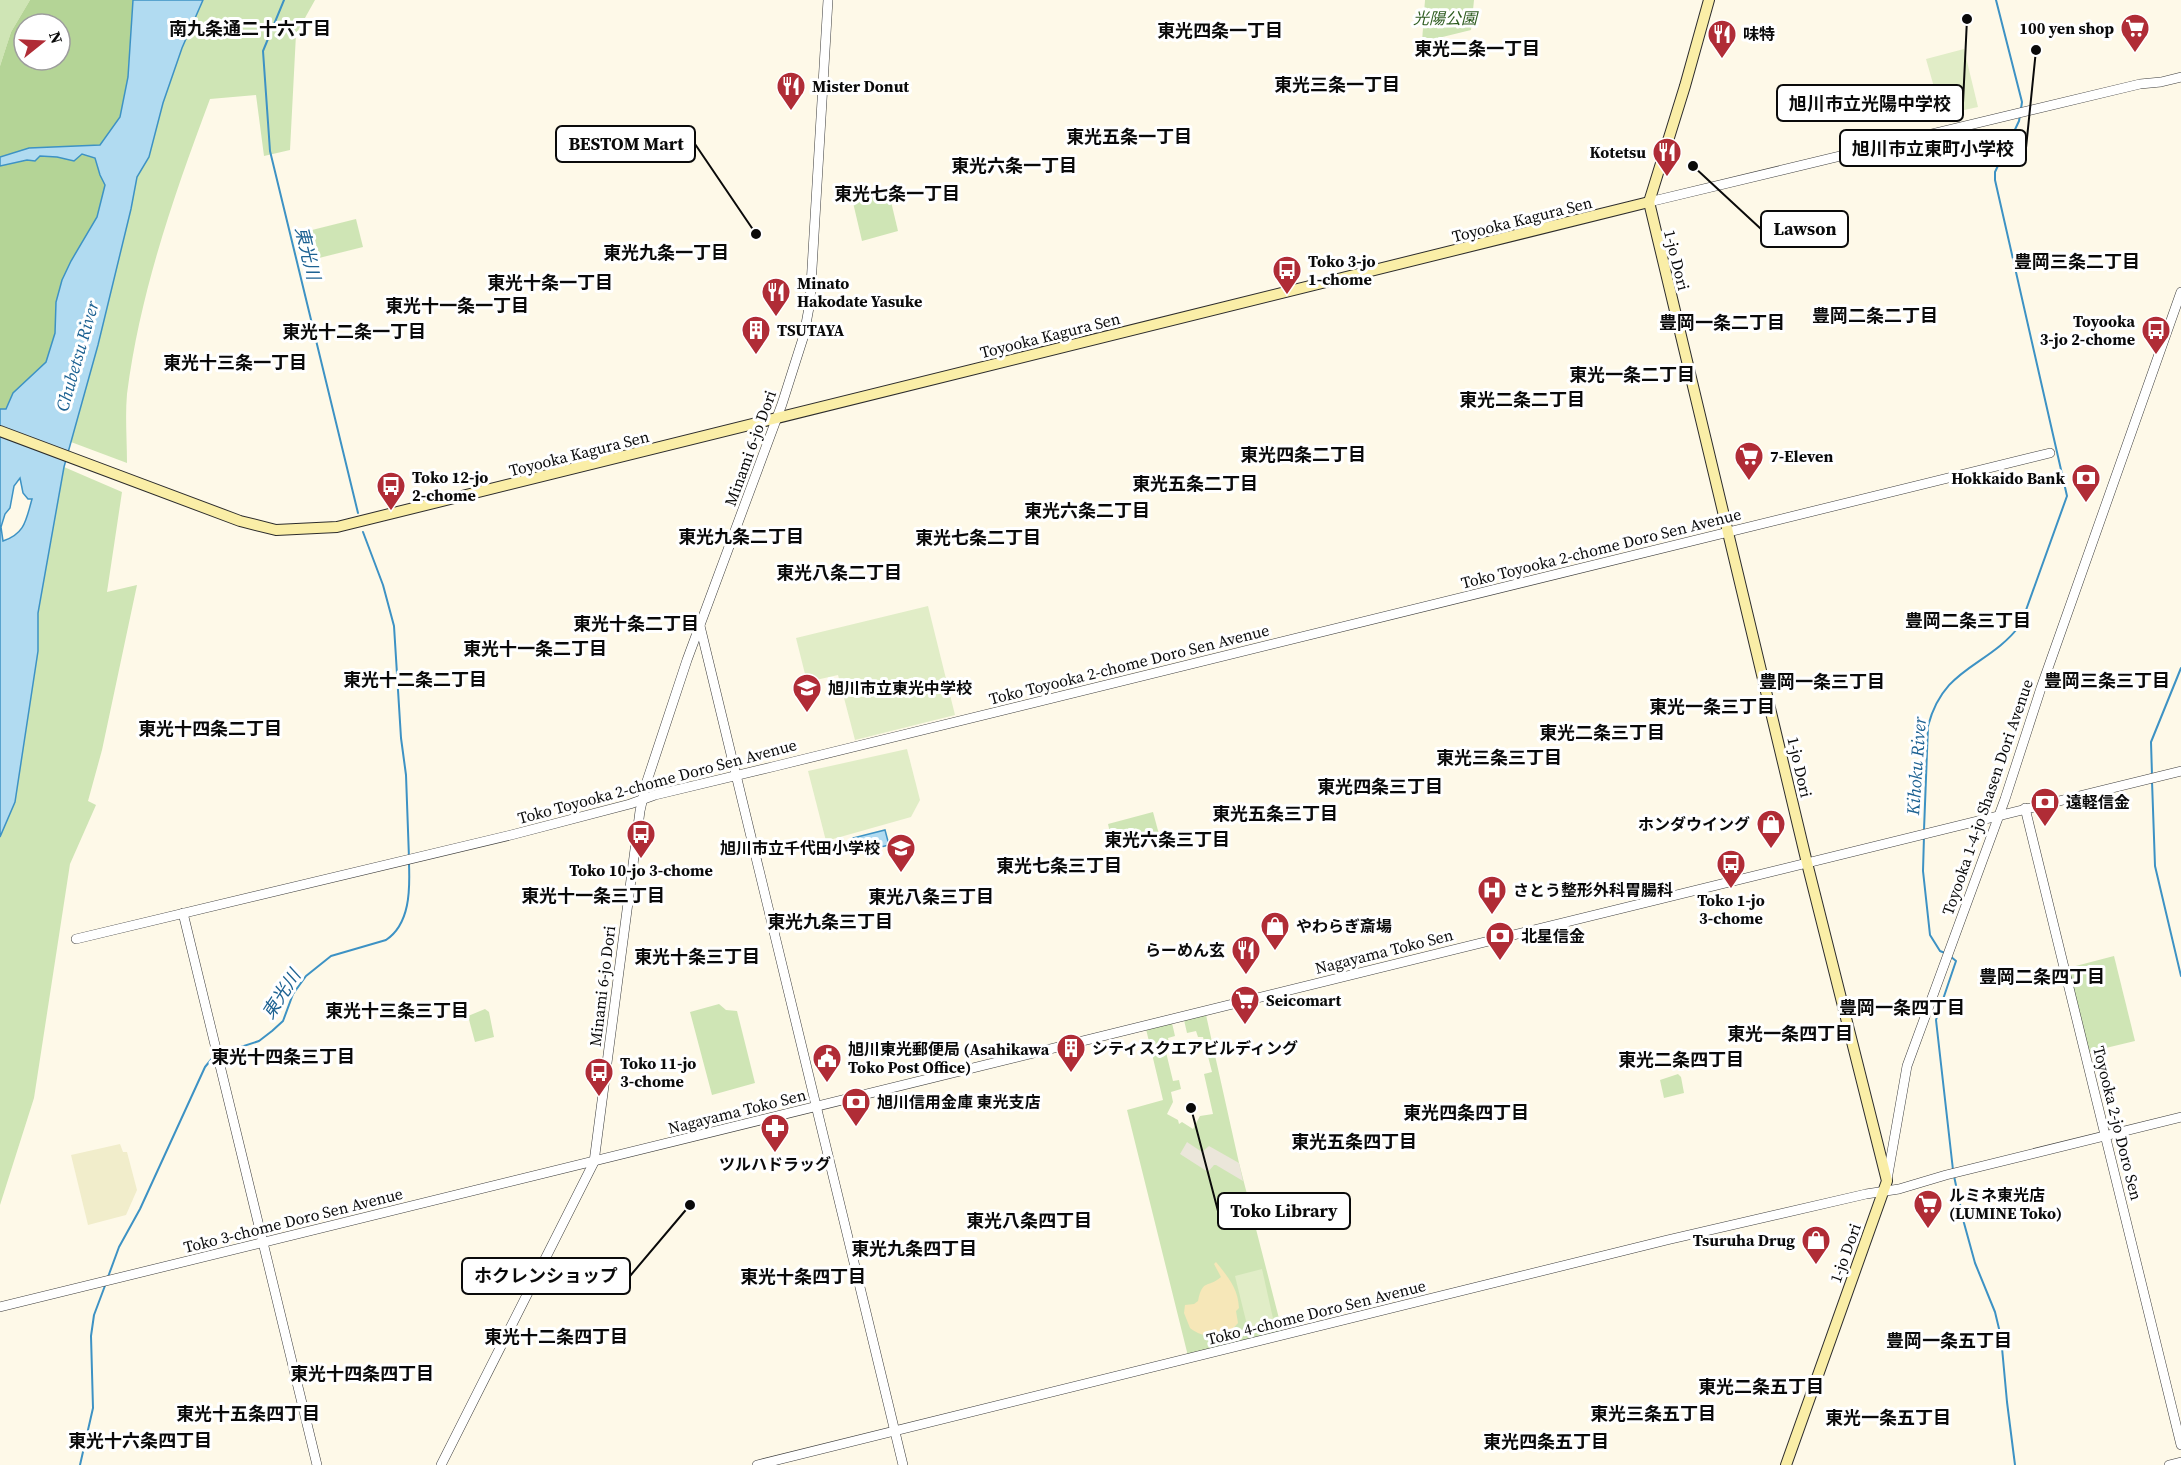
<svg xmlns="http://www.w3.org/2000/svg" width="2181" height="1465" font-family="'Source Serif 4','Noto Sans JP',serif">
  <rect width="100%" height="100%" fill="#fef9e8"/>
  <polygon fill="#f1edcb" points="120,1144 123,1152 127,1152 137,1190 126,1215 88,1225 71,1155"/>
  <g fill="#cfe5b5">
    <polygon points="0,0 30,0 11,32 0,66"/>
    <path d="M203,0H315L296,34L290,150L264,156L256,95L210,99C174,195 140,292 127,394C125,416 127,440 127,463L71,442L98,345L131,209L137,177L149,157L163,103L182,48Z"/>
    <polygon points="1425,0 1474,0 1471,30 1422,42"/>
    <polygon points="884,187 888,189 898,231 862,241 851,194"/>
    <polygon points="356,219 363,247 307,261 300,233"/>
    <polygon points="64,467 122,492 107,592 137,585 102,750 88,801 96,805 70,864 34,1098 0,1205 0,837 15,802 38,651 38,613"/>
    <polygon points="1153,812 1160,838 1114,850 1108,824"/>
    <polygon points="2114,956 2135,1041 2089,1052 2068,968"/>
    <polygon points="719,1004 726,1010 737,1011 755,1083 712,1095 690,1012"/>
    <polygon points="485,1009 489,1012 494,1037 475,1042 468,1016"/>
    <polygon points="1206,1015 1239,1163 1283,1334 1188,1356 1127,1110 1163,1100 1146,1029 1172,1023 1175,1036 1168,1038 1169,1043 1164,1044 1173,1081 1179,1080 1181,1089 1171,1092 1173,1102 1167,1114 1178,1120 1179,1124 1182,1122 1193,1129 1200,1116 1213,1114 1204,1074 1212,1072 1203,1037 1198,1037 1196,1031 1187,1033 1184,1020"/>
    <polygon points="1678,1074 1681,1077 1684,1093 1664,1098 1660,1080"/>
  </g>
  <path fill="#b4d496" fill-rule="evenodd" d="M30,0H133L128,77L120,117L100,145V175L105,185L97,217L71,261L56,302L55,333L46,362L13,393L6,409H0V66L11,32ZM24,24H60V60H24Z"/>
  <path fill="#f6e7b8" d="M1216,1262C1228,1277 1238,1288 1239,1308L1236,1311L1238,1323C1226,1339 1205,1340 1190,1328L1184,1313L1185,1305L1194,1304L1198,1301C1203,1278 1207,1289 1221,1277L1214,1264Z"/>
  <g fill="#e1edc7">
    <polygon points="1964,49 1978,107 1946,114 1943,100 1934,87 1926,59"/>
    <polygon points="928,606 955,715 855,740 838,675 807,682 796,638"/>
    <polygon points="907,749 920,800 911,817 826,841 808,771"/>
    <polygon points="1262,1269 1274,1323 1248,1329 1235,1276"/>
  </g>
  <polygon fill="#ebe6da" points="1187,1142 1202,1152 1209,1146 1239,1163 1243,1181 1216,1165 1214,1165 1208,1172 1180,1154"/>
  <g fill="#b1dbf1" stroke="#3d92c4" stroke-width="1.5" fill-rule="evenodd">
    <path d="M133,0H203L182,48L163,103L149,157L137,177L131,209L98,345L64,467L38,613V651L15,802L0,837V409H6L13,393L46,362L55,333L56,302L62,280L71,261L97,217L105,185L100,175L95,158L82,154L74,161L57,157L40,156L35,161L27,160L0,166V157L29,148L100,145L120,117L128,77ZM20,478L23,493L28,499H32C26,520 25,534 3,541L1,527L5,514L10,508L14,486Z"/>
    <polygon points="885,830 889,845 857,853 853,838"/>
  </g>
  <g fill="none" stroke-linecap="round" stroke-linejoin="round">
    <g stroke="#3d92c4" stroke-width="2">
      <polyline points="284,0 263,51 270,151 358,513"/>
      <polyline points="1996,0 2022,102 2021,109"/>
      <polyline points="363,532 383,585 394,626 401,738 406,775 409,858"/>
      <polyline points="2152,775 2151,742 2181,668"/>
      <polyline points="2152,781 2155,866 2181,976"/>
      <path d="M1924,830L1928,726C1944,665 1988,668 2021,624L2067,496L1995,180V172L2019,121L2020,115"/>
      <polyline points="1924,836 1923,871 1930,935 1940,951 1945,953"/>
      <polyline points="1950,956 1956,961 1936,1020 1953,1170"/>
      <path d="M219,1054L259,1041L272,1031L283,1021L293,994L306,976L331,956L386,940C410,924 410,890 409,864"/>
      <polyline points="1954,1176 1964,1223 1975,1263 1995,1312 2001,1337 2007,1402 2015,1465"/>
      <polyline points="108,1277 119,1247 140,1209 205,1067 214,1056"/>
      <polyline points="80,1465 93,1408 91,1336 94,1315 106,1283"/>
    </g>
    <g stroke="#3d3d3d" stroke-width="10">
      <g id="tertiary">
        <polyline points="1649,202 2140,84 2161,82 2181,77"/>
        <polyline points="700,626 903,1465"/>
        <polyline points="2025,808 2181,1445"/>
        <polyline points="183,913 317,1465"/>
        <polyline points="76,939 511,835 630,804 655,795 776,766 2050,453"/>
        <polyline points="1887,1180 1907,1066 2005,799 2041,688 2181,292"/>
        <polyline points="0,1307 2181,771"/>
        <polyline points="441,1465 594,1162 640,811 646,784 687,660 782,404 804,335 810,302 828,0"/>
        <polyline points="757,1465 1667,1240 1866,1194 1899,1189 1946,1175 2181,1117"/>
        <polyline points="2169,1465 2181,1462"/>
      </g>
    </g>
    <g stroke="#2c2c2c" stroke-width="12">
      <g id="secondary">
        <polyline points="1709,0 1685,86 1649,202 1807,863 1887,1181 1786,1465"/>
        <polyline points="0,431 240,521 276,530 337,527 1649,202"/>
      </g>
    </g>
    <use href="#tertiary" stroke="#fff" stroke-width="9"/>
    <use href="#secondary" stroke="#faeea7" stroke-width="10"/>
  </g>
  <defs>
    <g id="supermarket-pin" transform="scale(1.5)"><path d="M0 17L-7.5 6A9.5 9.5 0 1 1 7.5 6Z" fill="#b02c36" stroke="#fff"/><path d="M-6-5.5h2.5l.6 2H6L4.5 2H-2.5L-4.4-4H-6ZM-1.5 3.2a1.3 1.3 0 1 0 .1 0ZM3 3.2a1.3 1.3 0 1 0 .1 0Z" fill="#fff"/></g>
    <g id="restaurant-pin" transform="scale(1.5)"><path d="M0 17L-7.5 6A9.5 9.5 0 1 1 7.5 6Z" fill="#b02c36" stroke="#fff"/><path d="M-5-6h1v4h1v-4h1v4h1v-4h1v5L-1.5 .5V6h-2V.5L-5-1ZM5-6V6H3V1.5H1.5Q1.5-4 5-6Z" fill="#fff"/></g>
    <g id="bus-pin" transform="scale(1.5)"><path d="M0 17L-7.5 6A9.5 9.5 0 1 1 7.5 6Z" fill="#b02c36" stroke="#fff"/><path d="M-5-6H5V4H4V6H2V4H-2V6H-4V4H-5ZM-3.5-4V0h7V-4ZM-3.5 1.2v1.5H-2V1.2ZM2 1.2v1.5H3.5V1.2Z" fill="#fff"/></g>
    <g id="building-pin" transform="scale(1.5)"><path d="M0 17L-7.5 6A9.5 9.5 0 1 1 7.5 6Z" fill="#b02c36" stroke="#fff"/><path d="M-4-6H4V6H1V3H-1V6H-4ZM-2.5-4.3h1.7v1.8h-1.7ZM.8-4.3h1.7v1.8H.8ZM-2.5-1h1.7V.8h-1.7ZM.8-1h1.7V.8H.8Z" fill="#fff"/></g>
    <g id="bank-pin" transform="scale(1.5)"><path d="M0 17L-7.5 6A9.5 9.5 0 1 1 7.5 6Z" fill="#b02c36" stroke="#fff"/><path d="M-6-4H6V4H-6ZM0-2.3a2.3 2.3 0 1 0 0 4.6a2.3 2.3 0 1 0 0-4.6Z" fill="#fff"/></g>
    <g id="school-pin" transform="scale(1.5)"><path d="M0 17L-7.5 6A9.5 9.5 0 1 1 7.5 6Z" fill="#b02c36" stroke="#fff"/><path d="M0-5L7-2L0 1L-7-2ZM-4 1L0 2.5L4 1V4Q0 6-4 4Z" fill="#fff"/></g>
    <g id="shop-pin" transform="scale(1.5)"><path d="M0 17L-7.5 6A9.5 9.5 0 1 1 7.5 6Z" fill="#b02c36" stroke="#fff"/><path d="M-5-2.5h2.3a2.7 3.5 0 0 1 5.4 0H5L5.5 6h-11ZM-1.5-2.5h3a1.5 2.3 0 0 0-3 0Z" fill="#fff"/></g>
    <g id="hospital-pin" transform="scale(1.5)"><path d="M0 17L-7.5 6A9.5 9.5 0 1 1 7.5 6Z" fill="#b02c36" stroke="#fff"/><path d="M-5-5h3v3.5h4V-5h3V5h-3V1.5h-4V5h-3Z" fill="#fff"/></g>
    <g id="civic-pin" transform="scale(1.5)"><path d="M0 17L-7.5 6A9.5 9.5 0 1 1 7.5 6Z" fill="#b02c36" stroke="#fff"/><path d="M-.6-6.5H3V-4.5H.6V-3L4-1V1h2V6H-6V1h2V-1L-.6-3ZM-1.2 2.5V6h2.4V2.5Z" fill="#fff"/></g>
    <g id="pharmacy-pin" transform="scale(1.5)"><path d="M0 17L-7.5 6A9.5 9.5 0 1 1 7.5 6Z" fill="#b02c36" stroke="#fff"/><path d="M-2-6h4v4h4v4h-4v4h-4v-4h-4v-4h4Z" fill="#fff"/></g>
  </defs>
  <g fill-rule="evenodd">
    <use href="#supermarket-pin" x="2135" y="28"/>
    <use href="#restaurant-pin" x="1722" y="34"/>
    <use href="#restaurant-pin" x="791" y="86"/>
    <use href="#restaurant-pin" x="1667" y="152"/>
    <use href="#bus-pin" x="1287" y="270"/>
    <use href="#restaurant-pin" x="776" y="292"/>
    <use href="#building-pin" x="756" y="330"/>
    <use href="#bus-pin" x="2156" y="330"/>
    <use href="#supermarket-pin" x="1749" y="456"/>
    <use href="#bank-pin" x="2086" y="478"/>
    <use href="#bus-pin" x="391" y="486"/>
    <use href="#school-pin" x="807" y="688"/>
    <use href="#bank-pin" x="2045" y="802"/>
    <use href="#shop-pin" x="1771" y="824"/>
    <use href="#bus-pin" x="641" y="834"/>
    <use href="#school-pin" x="901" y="848"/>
    <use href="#bus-pin" x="1731" y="864"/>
    <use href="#hospital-pin" x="1492" y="890"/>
    <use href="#shop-pin" x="1275" y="926"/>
    <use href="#bank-pin" x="1500" y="936"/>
    <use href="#restaurant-pin" x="1246" y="950"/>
    <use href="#supermarket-pin" x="1245" y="1000"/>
    <use href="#building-pin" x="1071" y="1048"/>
    <use href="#civic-pin" x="827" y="1058"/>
    <use href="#bus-pin" x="599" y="1072"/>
    <use href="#bank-pin" x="856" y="1102"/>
    <use href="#pharmacy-pin" x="775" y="1128"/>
    <use href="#supermarket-pin" x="1928" y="1204"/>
    <use href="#shop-pin" x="1816" y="1240"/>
  </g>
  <g text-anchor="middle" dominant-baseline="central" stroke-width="6" stroke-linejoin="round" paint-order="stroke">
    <g font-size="16" font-style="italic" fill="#2e5c20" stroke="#fff">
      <text x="1445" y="18">光陽公園</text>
    </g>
    <g font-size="16" font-weight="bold" fill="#0a0a0a" stroke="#fff" text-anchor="start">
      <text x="2114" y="28" text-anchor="end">100 yen shop</text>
      <text x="1743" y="34">味特</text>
      <text x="812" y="86">Mister Donut</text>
      <text x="1646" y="152" text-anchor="end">Kotetsu</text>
      <text x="1308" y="261">Toko 3-jo<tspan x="1308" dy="18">1-chome</tspan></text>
      <text x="797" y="283">Minato<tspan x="797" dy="18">Hakodate Yasuke</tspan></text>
      <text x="2135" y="321" text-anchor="end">Toyooka<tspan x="2135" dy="18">3-jo 2-chome</tspan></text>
      <text x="777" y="330">TSUTAYA</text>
      <text x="1770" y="456">7-Eleven</text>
      <text x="412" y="477">Toko 12-jo<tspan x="412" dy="18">2-chome</tspan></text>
      <text x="2065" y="478" text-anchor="end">Hokkaido Bank</text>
      <text x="828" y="688">旭川市立東光中学校</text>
      <text x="2066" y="802">遠軽信金</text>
      <text x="1750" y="824" text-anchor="end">ホンダウイング</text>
      <text x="880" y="848" text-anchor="end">旭川市立千代田小学校</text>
      <text x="641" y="870" text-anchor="middle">Toko 10-jo 3-chome</text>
      <text x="1513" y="890">さとう整形外科胃腸科</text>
      <text x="1731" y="900" text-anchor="middle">Toko 1-jo<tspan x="1731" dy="18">3-chome</tspan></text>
      <text x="1296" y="926">やわらぎ斎場</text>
      <text x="1521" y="936">北星信金</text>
      <text x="1225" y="950" text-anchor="end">らーめん玄</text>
      <text x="1266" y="1000">Seicomart</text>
      <text x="1092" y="1048">シティスクエアビルディング</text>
      <text x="848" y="1049">旭川東光郵便局 (Asahikawa<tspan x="848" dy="18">Toko Post Office)</tspan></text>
      <text x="620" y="1063">Toko 11-jo<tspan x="620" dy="18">3-chome</tspan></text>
      <text x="877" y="1102">旭川信用金庫 東光支店</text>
      <text x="775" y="1164" text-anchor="middle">ツルハドラッグ</text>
      <text x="1949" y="1195">ルミネ東光店<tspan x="1949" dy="18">(LUMINE Toko)</tspan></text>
      <text x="1795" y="1240" text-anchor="end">Tsuruha Drug</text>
    </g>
    <g font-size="16" fill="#0a0a0a" stroke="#fff">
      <text transform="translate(1522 219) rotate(-14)">Toyooka Kagura Sen</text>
      <text transform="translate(1677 260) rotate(76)">1-jo Dori</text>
      <text transform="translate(1050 335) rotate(-14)">Toyooka Kagura Sen</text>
      <text transform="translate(750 448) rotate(-70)">Minami 6-jo Dori</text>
      <text transform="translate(579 453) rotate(-14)">Toyooka Kagura Sen</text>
      <text transform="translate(1601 548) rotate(-14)">Toko Toyooka 2-chome Doro Sen Avenue</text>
      <text transform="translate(1129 664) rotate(-14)">Toko Toyooka 2-chome Doro Sen Avenue</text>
      <text transform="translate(1800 767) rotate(77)">1-jo Dori</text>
      <text transform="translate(657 781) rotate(-15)">Toko Toyooka 2-chome Doro Sen Avenue</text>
      <text transform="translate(1987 797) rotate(-71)">Toyooka 1-4-jo Shasen Dori Avenue</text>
      <text transform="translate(1384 951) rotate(-14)">Nagayama Toko Sen</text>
      <text transform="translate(602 986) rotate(-83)">Minami 6-jo Dori</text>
      <text transform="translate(737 1111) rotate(-14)">Nagayama Toko Sen</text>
      <text transform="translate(2118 1123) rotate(76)">Toyooka 2-jo Doro Sen</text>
      <text transform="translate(293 1220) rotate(-14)">Toko 3-chome Doro Sen Avenue</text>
      <text transform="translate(1845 1253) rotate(-70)">1-jo Dori</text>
      <text transform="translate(1316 1312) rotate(-14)">Toko 4-chome Doro Sen Avenue</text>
    </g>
    <g font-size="18" font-weight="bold" fill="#0a0a0a" stroke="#fff">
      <text x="250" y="28">南九条通二十六丁目</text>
      <text x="1220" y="30">東光四条一丁目</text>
      <text x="1477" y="48">東光二条一丁目</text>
      <text x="1337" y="84">東光三条一丁目</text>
      <text x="1129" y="136">東光五条一丁目</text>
      <text x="1014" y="165">東光六条一丁目</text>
      <text x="897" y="193">東光七条一丁目</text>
      <text x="666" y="252">東光九条一丁目</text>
      <text x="2077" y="261">豊岡三条二丁目</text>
      <text x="550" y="282">東光十条一丁目</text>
      <text x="457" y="305">東光十一条一丁目</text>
      <text x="1875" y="315">豊岡二条二丁目</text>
      <text x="1722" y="322">豊岡一条二丁目</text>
      <text x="354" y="331">東光十二条一丁目</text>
      <text x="235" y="362">東光十三条一丁目</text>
      <text x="1632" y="374">東光一条二丁目</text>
      <text x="1522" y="399">東光二条二丁目</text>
      <text x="1303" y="454">東光四条二丁目</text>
      <text x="1195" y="483">東光五条二丁目</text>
      <text x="1087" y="510">東光六条二丁目</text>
      <text x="741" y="536">東光九条二丁目</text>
      <text x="978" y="537">東光七条二丁目</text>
      <text x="839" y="572">東光八条二丁目</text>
      <text x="1968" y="620">豊岡二条三丁目</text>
      <text x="636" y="623">東光十条二丁目</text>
      <text x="535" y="648">東光十一条二丁目</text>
      <text x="415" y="679">東光十二条二丁目</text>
      <text x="2107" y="680">豊岡三条三丁目</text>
      <text x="1822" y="681">豊岡一条三丁目</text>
      <text x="1712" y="706">東光一条三丁目</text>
      <text x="210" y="728">東光十四条二丁目</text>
      <text x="1602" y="732">東光二条三丁目</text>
      <text x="1499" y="757">東光三条三丁目</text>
      <text x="1380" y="786">東光四条三丁目</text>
      <text x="1275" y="813">東光五条三丁目</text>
      <text x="1167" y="839">東光六条三丁目</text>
      <text x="1059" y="865">東光七条三丁目</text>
      <text x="593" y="895">東光十一条三丁目</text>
      <text x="931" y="896">東光八条三丁目</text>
      <text x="830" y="921">東光九条三丁目</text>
      <text x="697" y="956">東光十条三丁目</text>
      <text x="2042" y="976">豊岡二条四丁目</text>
      <text x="1902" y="1007">豊岡一条四丁目</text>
      <text x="397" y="1010">東光十三条三丁目</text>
      <text x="1790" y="1033">東光一条四丁目</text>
      <text x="283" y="1056">東光十四条三丁目</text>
      <text x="1681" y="1059">東光二条四丁目</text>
      <text x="1466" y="1112">東光四条四丁目</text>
      <text x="1354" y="1141">東光五条四丁目</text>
      <text x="1029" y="1220">東光八条四丁目</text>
      <text x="914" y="1248">東光九条四丁目</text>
      <text x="803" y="1276">東光十条四丁目</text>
      <text x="556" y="1336">東光十二条四丁目</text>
      <text x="1949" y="1340">豊岡一条五丁目</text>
      <text x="362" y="1373">東光十四条四丁目</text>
      <text x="1761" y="1386">東光二条五丁目</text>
      <text x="248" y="1413">東光十五条四丁目</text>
      <text x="1653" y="1413">東光三条五丁目</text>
      <text x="1888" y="1417">東光一条五丁目</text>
      <text x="140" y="1440">東光十六条四丁目</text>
      <text x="1546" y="1441">東光四条五丁目</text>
    </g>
    <g font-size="18" font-style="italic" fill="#1d6292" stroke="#fff">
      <text transform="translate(308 253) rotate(76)">東光川</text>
      <text transform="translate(77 356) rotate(-74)">Chubetsu River</text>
      <text transform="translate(1916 766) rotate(-86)">Kihoku River</text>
      <text transform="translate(281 994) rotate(-57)">東光川</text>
    </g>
  </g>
  <path fill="none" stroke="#0a0a0a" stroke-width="2" d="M1967 19L1963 103M756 234L695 144M2036 50L2026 148M1693 166L1761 229M1191 1108L1218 1211M690 1205L630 1276"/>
  <g fill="#0a0a0a" stroke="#fff" stroke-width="2">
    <circle cx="1967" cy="19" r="6"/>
    <circle cx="756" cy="234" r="6"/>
    <circle cx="2036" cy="50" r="6"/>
    <circle cx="1693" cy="166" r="6"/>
    <circle cx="1191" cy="1108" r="6"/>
    <circle cx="690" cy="1205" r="6"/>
  </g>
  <g fill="#fff" stroke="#0a0a0a" stroke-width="2">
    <rect x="1777" y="85" width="186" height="36" rx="6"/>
    <rect x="556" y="126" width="139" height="36" rx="6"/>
    <rect x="1840" y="130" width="186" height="36" rx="6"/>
    <rect x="1761" y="211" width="87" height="36" rx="6"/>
    <rect x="1218" y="1193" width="132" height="36" rx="6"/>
    <rect x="462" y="1258" width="168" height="36" rx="6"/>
  </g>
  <g font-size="18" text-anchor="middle" font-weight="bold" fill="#0a0a0a">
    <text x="1870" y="110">旭川市立光陽中学校</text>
    <text x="626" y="150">BESTOM Mart</text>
    <text x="1933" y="155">旭川市立東町小学校</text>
    <text x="1805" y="235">Lawson</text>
    <text x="1284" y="1217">Toko Library</text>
    <text x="546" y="1282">ホクレンショップ</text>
  </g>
  <g transform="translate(42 42) rotate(72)"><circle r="28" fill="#ffffff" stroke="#9d9d9d" stroke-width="1.5"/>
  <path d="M0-4.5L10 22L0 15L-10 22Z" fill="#b02c36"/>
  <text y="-9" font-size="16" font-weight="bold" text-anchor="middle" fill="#0a0a0a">N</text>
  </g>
</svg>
